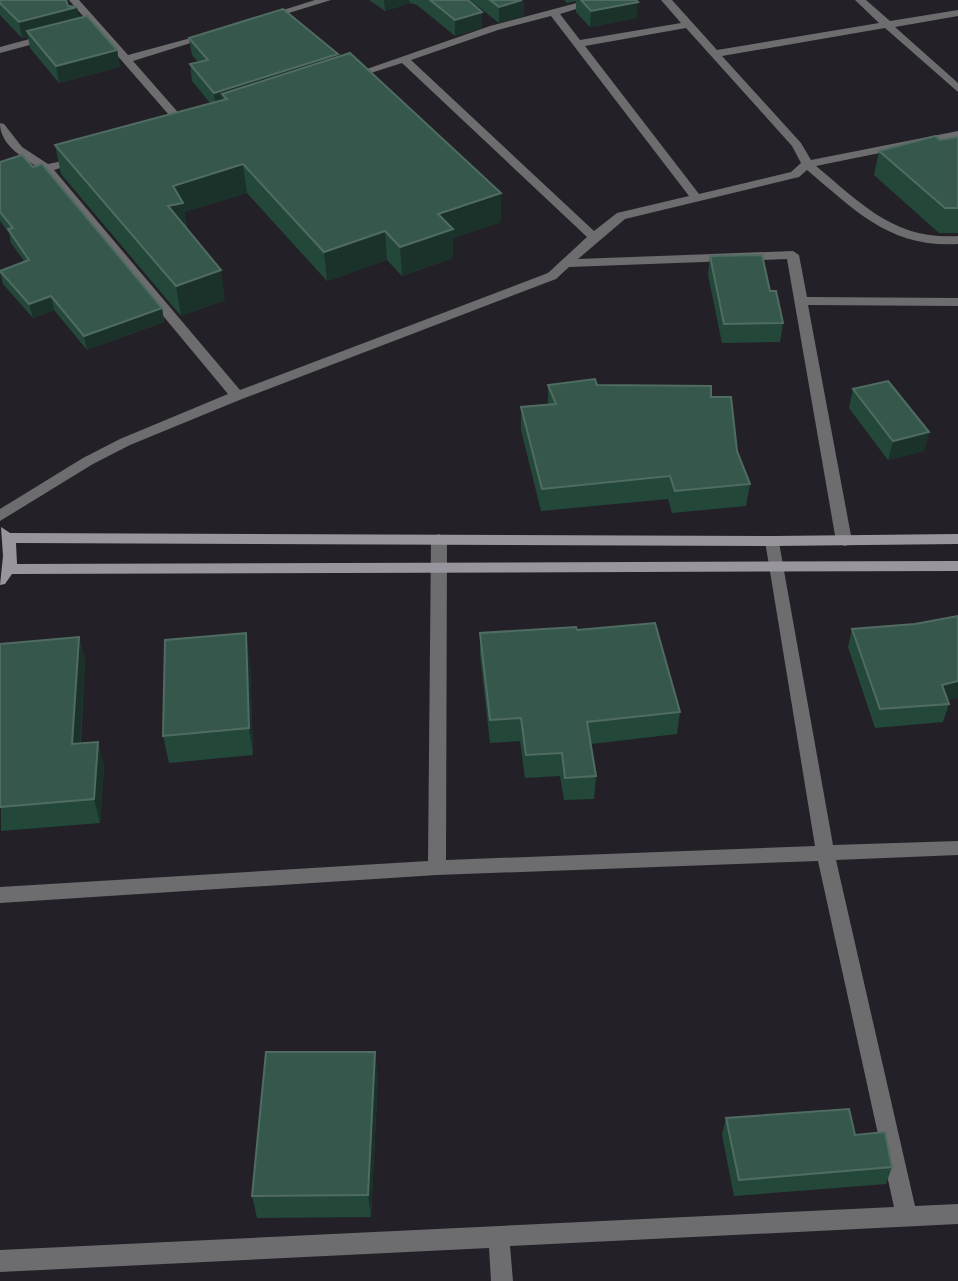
<svg xmlns="http://www.w3.org/2000/svg" width="958" height="1281" font-family="Arial,sans-serif">
  <rect width="100%" height="100%" fill="#232127"/>
  <g fill="none" stroke-linecap="round" stroke-linejoin="round">
    <g fill="#6d6c6f" fill-rule="evenodd">
      <polygon points="69,0 79,0 128,55 213,32 213,36 133,61 190,126 190,130 182,130"/>
      <polygon points="315,0 331,0 266,20 261,17"/>
      <path d="M588,0H605L560,14L580,40L681,23L661,0H672L717,50L879,23L855,0H866L890,21L958,10V16L895,27L958,83V92L885,28L722,56L801,143L811,160L958,131V137L816,166C862,204 894,240 958,236V244C890,248 856,211 807,170L799,177L625,219L578,259L793,251L799,255L807,297L958,298V306L808,305L852,541L849,545L844,546L836,541L787,259L569,267L556,279L242,399L130,445L93,464L0,521V509L83,458L120,439L228,394L42,170C24,158 0,146 0,123L4,124L22,147L48,164L82,157V161L54,170L240,390L548,273L587,237L402,63L349,80L344,77L490,26ZM551,16L689,196L617,213L594,231L411,60L498,30ZM686,28L792,146L801,163L791,172L699,194L585,46Z"/>
      <polygon points="48,34 53,37 52,39 0,53 0,47"/>
      <polygon points="439,534 447,539 446,860 815,846 765,541 773,536 778,537 833,845 958,841 958,855 836,860 915,1206 958,1204 958,1224 510,1246 513,1281 491,1281 489,1248 0,1272 0,1250 894,1207 818,861 437,875 0,903 0,887 428,861 431,539"/>
    </g>
    <polygon fill="#98969c" fill-rule="evenodd" points="1,527 10,533 773,536 958,534 958,544 773,546 16,543 17,564 958,561 958,571 12,574 5,584 0,585 3,556"/>
  </g>
  <g fill="#23483a">
    <polygon points="0,0 68,6 117,50 120,67 59,83 30,48 28,37 22,38 0,15"/>
    <polygon points="369,0 468,0 482,12 482,28 455,36 417,5 410,3 385,11"/>
    <polygon points="470,0 522,0 524,16 499,23"/>
    <polygon points="564,0 636,0 637,18 590,27 576,12 576,1 567,3"/>
    <polygon points="189,38 338,54 338,57 501,193 501,222 453,238 453,258 402,276 387,260 327,281 247,193 184,212 187,228 225,300 181,316 61,174 55,145 211,104 192,81 190,64 198,62 192,55"/>
    <polygon points="958,137 958,233 939,233 874,175 879,151"/>
    <polygon points="0,162 162,308 164,322 87,350 54,310 33,318 3,284 0,273 0,270 24,261 11,243 9,233 0,221"/>
    <polygon points="710,256 770,291 783,323 780,342 722,343 708,275"/>
    <polygon points="548,385 597,385 711,397 737,451 750,484 746,506 672,513 668,499 541,511 521,430 521,407 548,405"/>
    <polygon points="853,389 929,432 924,451 888,460 849,408"/>
    <polygon points="915,624 949,704 943,722 875,728 848,647 852,629"/>
    <polygon points="480,633 680,712 677,734 591,744 596,776 594,799 564,800 560,776 525,778 520,741 490,743 480,655"/>
    <polygon points="79,637 85,661 81,743 104,766 100,823 1,831 0,644"/>
    <polygon points="250,660 253,755 169,763 163,736"/>
    <polygon points="378,1076 371,1217 257,1218 252,1196"/>
    <polygon points="726,1118 892,1167 886,1184 734,1196 722,1135"/>
  </g>
  <g fill="#1b322b">
    <polygon points="384,0 409,0 410,3 385,11"/>
    <polygon points="524,0 524,16 499,23 499,7"/>
    <polygon points="638,2 637,18 590,27 591,11"/>
    <polygon points="77,7 80,23 27,31 28,37 22,38 19,22"/>
    <polygon points="482,12 482,28 455,36 455,20"/>
    <polygon points="117,50 120,67 59,83 56,66"/>
    <polygon points="338,54 339,71 227,99 222,94 224,107 216,110 214,93"/>
    <polygon points="243,164 247,193 184,212 187,232 168,206 173,186"/>
    <polygon points="501,193 501,222 453,238 453,258 402,276 400,247 438,214"/>
    <polygon points="385,231 387,260 327,281 324,252"/>
    <polygon points="221,270 225,300 181,316 176,286"/>
    <polygon points="51,296 54,310 33,318 29,304"/>
    <polygon points="162,308 164,322 87,350 84,336"/>
    <polygon points="929,432 924,451 888,460 893,441"/>
    <polygon points="246,633 250,660 253,755 249,728"/>
    <polygon points="79,637 85,661 79,768 72,744"/>
    <polygon points="958,681 958,698 936,703 942,685"/>
    <polygon points="98,742 104,766 100,823 94,799"/>
    <polygon points="375,1052 378,1076 371,1217 368,1195"/>
  </g>
  <g fill="#36584c" stroke="#506c62" stroke-width="2">
    <polygon points="0,0 66,0 68,6 77,7 19,22 0,3"/>
    <polygon points="430,0 468,0 482,12 455,20"/>
    <polygon points="490,0 522,0 499,7"/>
    <polygon points="581,0 636,0 638,2 591,11"/>
    <polygon points="283,9 338,54 214,93 190,64 208,60 189,38"/>
    <polygon points="87,16 117,50 56,66 27,31"/>
    <polygon points="350,53 501,193 438,214 453,229 400,247 385,231 324,252 243,164 173,186 183,203 168,206 221,270 176,286 55,145 227,99 222,94"/>
    <polygon points="935,136 940,140 958,137 958,208 945,208 879,151"/>
    <polygon points="22,155 33,167 42,164 162,308 84,336 51,296 29,304 0,271 29,260 8,229 13,228 0,212 0,162"/>
    <polygon points="762,255 770,291 776,291 783,323 724,324 710,256"/>
    <polygon points="595,379 597,385 711,386 711,397 731,397 737,451 750,484 675,491 670,476 542,489 521,407 556,404 548,385"/>
    <polygon points="888,381 929,432 893,441 853,389"/>
    <polygon points="958,616 958,681 942,685 949,704 880,709 852,629 915,624"/>
    <polygon points="655,623 680,712 587,722 596,776 565,778 562,753 526,755 521,718 490,720 480,633 576,627 577,630"/>
    <polygon points="246,633 249,728 163,736 165,640"/>
    <polygon points="79,637 72,744 98,742 94,799 0,807 0,644"/>
    <polygon points="266,1052 375,1052 368,1195 252,1196"/>
    <polygon points="849,1109 855,1135 885,1132 892,1167 739,1180 726,1118"/>
  </g>
</svg>
